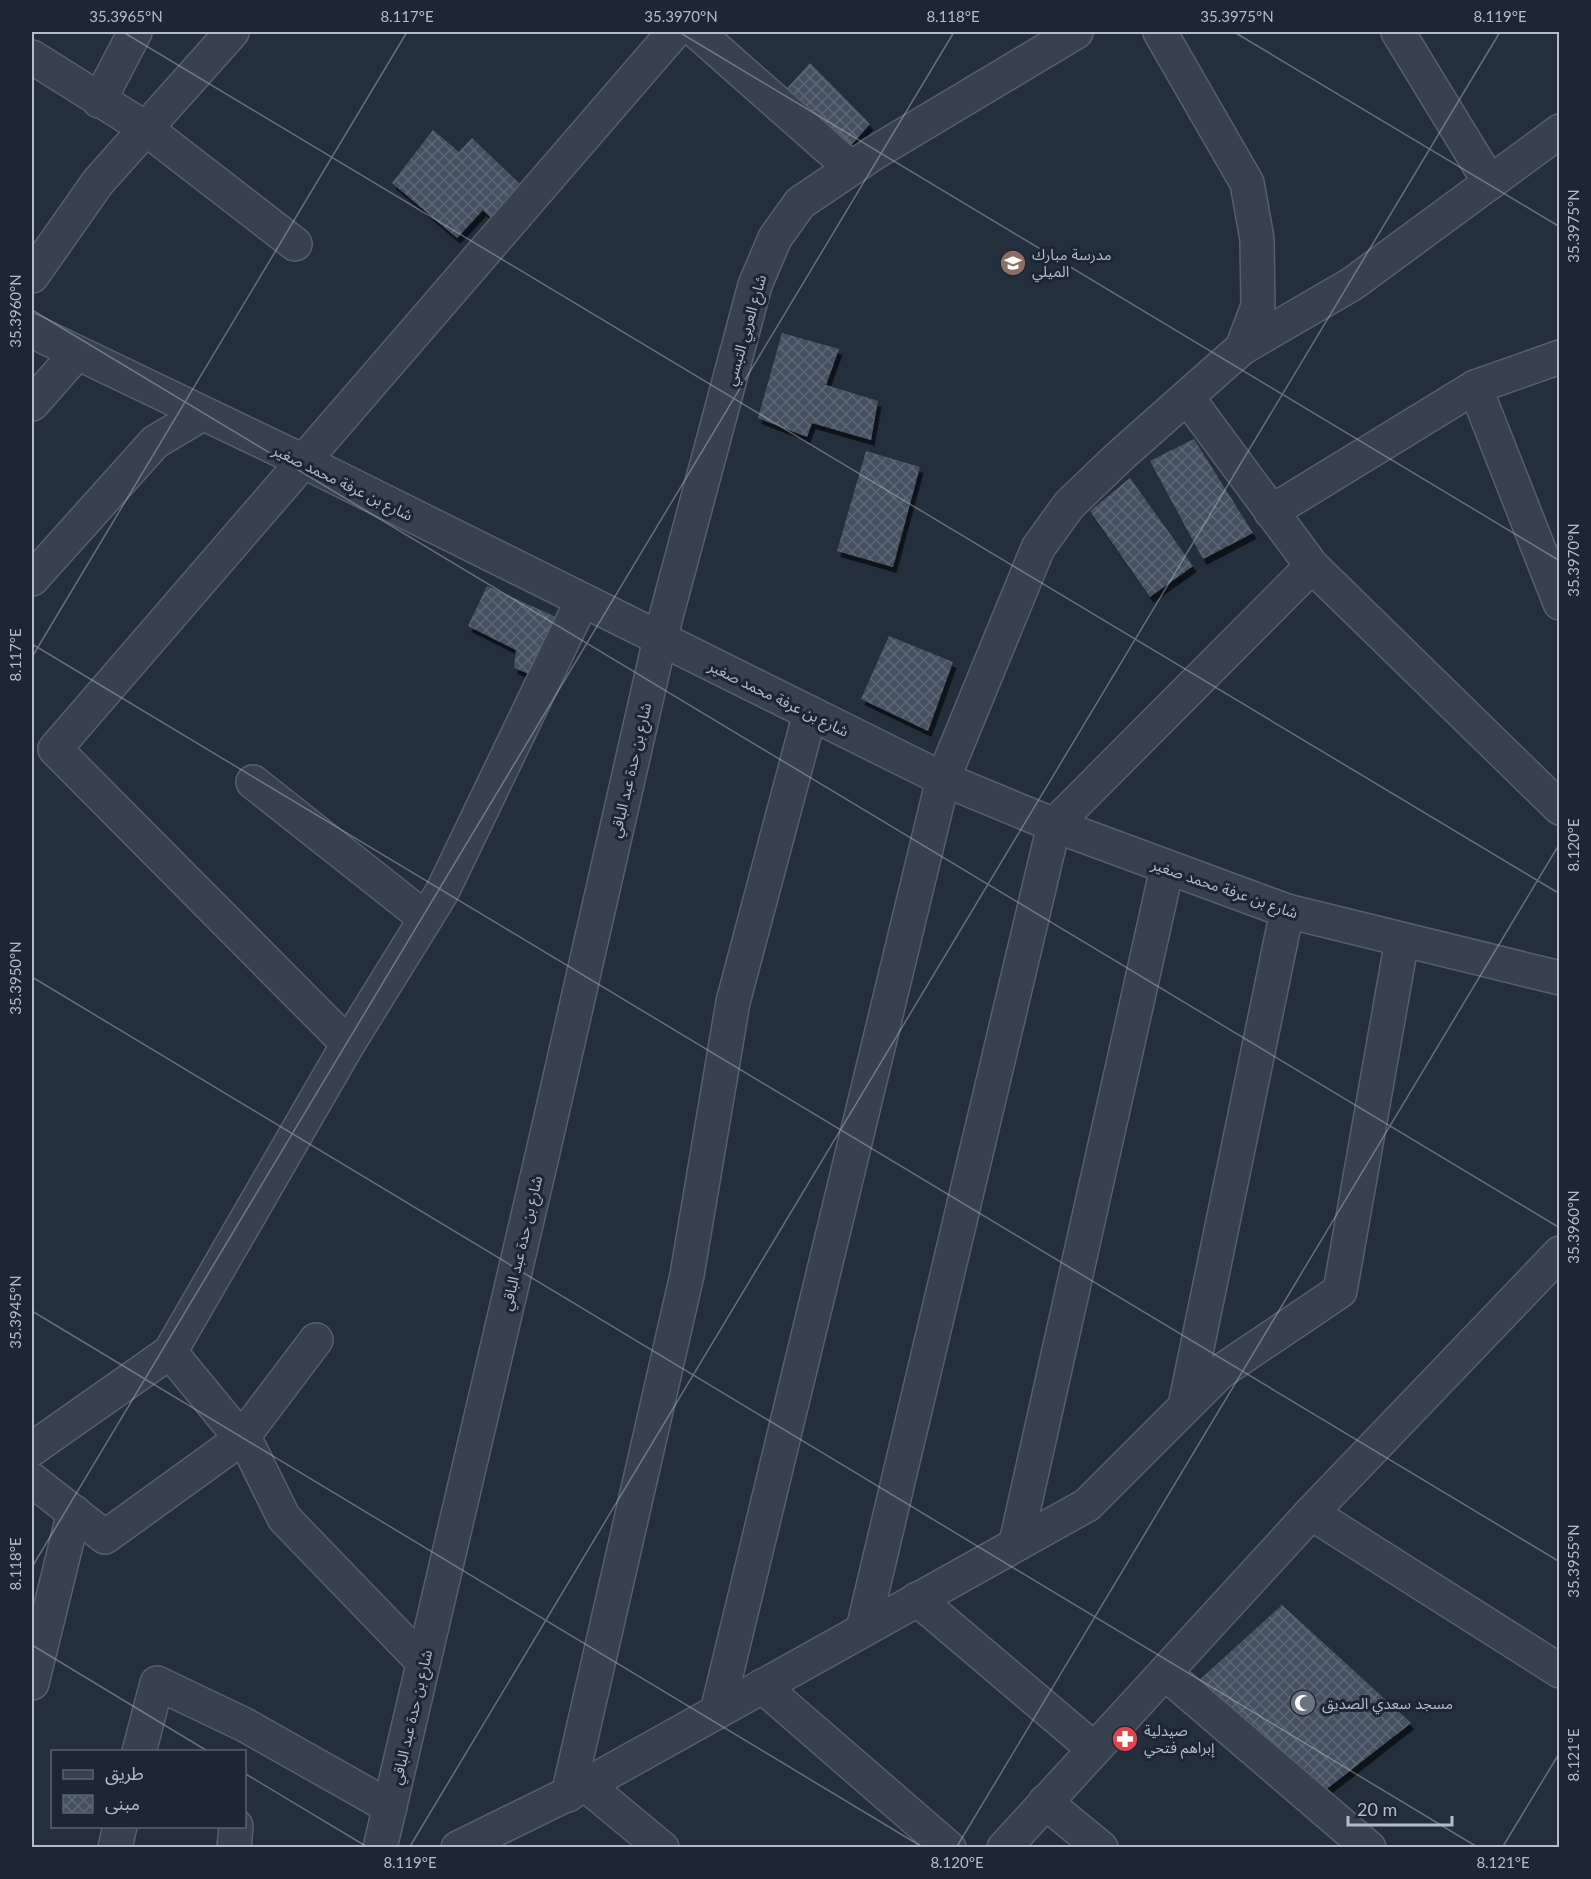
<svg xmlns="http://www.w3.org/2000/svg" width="1591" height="1879" font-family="Lato,'Noto Sans Arabic',sans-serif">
  <defs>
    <pattern id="building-cross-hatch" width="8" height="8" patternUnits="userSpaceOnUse" patternTransform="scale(1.5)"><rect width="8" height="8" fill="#455162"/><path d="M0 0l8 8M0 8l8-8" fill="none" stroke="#5d6877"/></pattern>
    <filter id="shadow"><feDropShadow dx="3.5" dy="6" stdDeviation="0" flood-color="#0009"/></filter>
  </defs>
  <rect width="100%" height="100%" fill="#242f3e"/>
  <g fill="url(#building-cross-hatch)" filter="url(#shadow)">
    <polygon points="810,63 870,124 844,153 780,96"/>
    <polygon points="433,130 459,152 472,138 522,186 492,219 483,210 457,238 392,183"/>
    <polygon points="782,333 839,349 826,385 878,401 871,440 812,423 807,437 758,418"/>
    <polygon points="1194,439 1253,533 1203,559 1150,461"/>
    <polygon points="866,451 920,467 893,567 837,551"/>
    <polygon points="1130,478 1193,566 1150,597 1090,511"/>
    <polygon points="487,586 556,617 534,676 514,668 516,650 468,626"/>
    <polygon points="889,636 953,662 928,731 861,699"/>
    <polygon points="1282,1605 1411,1723 1319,1795 1195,1684"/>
  </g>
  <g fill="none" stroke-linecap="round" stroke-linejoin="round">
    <g stroke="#565f6c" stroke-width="36">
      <g id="minor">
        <polyline points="697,32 851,168"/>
        <polyline points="1398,32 1490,183"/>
        <polyline points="32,57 145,128 295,244"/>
        <polyline points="99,101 135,32"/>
        <polyline points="32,276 98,182 232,32"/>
        <polyline points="32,331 303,461 943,779 1054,825 1287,911 1560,978"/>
        <polyline points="1242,348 1352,284 1560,131"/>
        <polyline points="1475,387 1560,603"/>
        <polyline points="1187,397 1312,566 1560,808"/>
        <polyline points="32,404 77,353"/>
        <polyline points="1271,512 1475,387 1560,357"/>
        <polyline points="32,579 155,442 202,414"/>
        <polyline points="253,782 425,918"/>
        <polyline points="348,1044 55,749 674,32"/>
        <polyline points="170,1352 250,1449 284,1518 423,1662"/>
        <polyline points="1185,1406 1287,911"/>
        <polyline points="32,1449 170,1352 348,1044 442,892 582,601"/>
        <polyline points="32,1480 105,1537 242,1438 316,1340"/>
        <polyline points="1311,1513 1560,1671"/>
        <polyline points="1016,1543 1167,868"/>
        <polyline points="917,1599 1094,1749"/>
        <polyline points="863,1629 1054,825 1312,566"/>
        <polyline points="1165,1673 1369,1848"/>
        <polyline points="32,1683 74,1512"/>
        <polyline points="762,1686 949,1848"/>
        <polyline points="717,1712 943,779 1038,548 1069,505 1119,457 1242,348 1258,306 1257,239 1247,183 1160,32"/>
        <polyline points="139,1752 157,1683 245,1725 390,1807"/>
        <polyline points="586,1785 662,1848"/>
        <polyline points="568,1795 687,1275 733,1002 810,713"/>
        <polyline points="1045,1802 1101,1848"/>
        <polyline points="115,1848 120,1826"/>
        <polyline points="234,1848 236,1826"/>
        <polyline points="380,1848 543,1152 660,639 755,285 775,238 800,203 874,153 1076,32"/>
        <polyline points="458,1848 586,1785 1087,1505 1220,1372 1340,1291 1402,940"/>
        <polyline points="1004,1848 1311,1513 1560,1253"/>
      </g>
    </g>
    <use href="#minor" stroke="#38414e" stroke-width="33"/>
  </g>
  <path fill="none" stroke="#b4bcc9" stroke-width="1.5" stroke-opacity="0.45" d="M123,32L1560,894M679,32L1560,561M1234,32L1560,227M32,310L1560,1228M32,644L1560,1562M32,657L407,32M32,977L1479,1848M32,1311L924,1848M32,1567L954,32M32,1645L209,1752M244,1773L369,1848M409,1848L1500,32M956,1848L1560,843M1502,1848L1560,1752"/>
  <defs>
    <g id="school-disc" transform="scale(1.35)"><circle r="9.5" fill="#8d6e63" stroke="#1d2633"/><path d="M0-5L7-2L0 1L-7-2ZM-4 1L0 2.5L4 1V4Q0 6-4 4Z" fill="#fff"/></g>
    <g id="mosque-disc" transform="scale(1.35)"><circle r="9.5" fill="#6b7280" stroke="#1d2633"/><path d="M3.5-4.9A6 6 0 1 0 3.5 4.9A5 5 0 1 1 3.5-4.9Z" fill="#fff"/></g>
    <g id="pharmacy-disc" transform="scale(1.35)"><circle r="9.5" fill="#e0444e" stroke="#1d2633"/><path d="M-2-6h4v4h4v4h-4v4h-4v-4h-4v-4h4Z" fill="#fff"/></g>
  </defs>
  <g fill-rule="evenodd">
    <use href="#school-disc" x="1013" y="263"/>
    <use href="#mosque-disc" x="1303" y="1703"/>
    <use href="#pharmacy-disc" x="1125" y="1739"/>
  </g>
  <g text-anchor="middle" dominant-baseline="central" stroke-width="6" stroke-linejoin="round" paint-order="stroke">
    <g font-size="15" fill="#b4bcc9" stroke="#1d2633" text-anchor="start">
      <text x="1032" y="254">مدرسة مبارك<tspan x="1032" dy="17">الميلي</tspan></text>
      <text x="1322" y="1703">مسجد سعدي الصديق</text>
      <text x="1144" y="1730">صيدلية<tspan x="1144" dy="17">إبراهم فتحي</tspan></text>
    </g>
    <g font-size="15" fill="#b4bcc9" stroke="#1d2633">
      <text transform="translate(745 330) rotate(-74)">شارع العربي التبسي</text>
      <text transform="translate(343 482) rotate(26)">شارع بن عرفة محمد صغير</text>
      <text transform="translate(779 698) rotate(26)">شارع بن عرفة محمد صغير</text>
      <text transform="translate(630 770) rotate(-77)">شارع بن حدة عبد الباقي</text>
      <text transform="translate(1225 888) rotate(19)">شارع بن عرفة محمد صغير</text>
      <text transform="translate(521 1243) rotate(-77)">شارع بن حدة عبد الباقي</text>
      <text transform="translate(411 1717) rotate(-77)">شارع بن حدة عبد الباقي</text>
    </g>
  </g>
  <rect width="1591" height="1879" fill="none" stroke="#1d2633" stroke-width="66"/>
  <rect x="51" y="1750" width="195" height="78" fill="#1d2633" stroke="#59626f" stroke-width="1.5"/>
  <rect x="63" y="1770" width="30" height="9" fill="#38414e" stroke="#59626f" stroke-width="1.5"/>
  <text x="105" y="1780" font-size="18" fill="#b4bcc9">طريق</text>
  <rect x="63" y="1795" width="30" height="18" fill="url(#building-cross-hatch)" stroke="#59626f" stroke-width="1.5"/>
  <text x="105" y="1810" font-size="18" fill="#b4bcc9">مبنى</text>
  <path d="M1348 1816v9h104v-9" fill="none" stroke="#b4bcc9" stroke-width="3"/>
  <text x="1357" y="1816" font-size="18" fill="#b4bcc9" stroke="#1d2633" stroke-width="4.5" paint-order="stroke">20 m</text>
  <rect x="33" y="33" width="1525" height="1813" fill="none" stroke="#b4bcc9" stroke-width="2"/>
  <g font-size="15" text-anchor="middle" fill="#b4bcc9">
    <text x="126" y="22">35.3965°N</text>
    <text x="407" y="22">8.117°E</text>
    <text x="681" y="22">35.3970°N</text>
    <text x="953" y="22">8.118°E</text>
    <text x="1237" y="22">35.3975°N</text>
    <text x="1500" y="22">8.119°E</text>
    <text transform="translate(1574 226) rotate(-90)" y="5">35.3975°N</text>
    <text transform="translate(16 311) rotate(-90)" y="5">35.3960°N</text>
    <text transform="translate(1574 560) rotate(-90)" y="5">35.3970°N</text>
    <text transform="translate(16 655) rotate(-90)" y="5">8.117°E</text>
    <text transform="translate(1574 845) rotate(-90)" y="5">8.120°E</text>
    <text transform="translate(16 978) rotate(-90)" y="5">35.3950°N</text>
    <text transform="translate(1574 1227) rotate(-90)" y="5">35.3960°N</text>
    <text transform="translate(16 1312) rotate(-90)" y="5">35.3945°N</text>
    <text transform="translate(1574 1561) rotate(-90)" y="5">35.3955°N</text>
    <text transform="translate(16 1564) rotate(-90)" y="5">8.118°E</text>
    <text transform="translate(1574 1755) rotate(-90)" y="5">8.121°E</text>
    <text x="410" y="1868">8.119°E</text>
    <text x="957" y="1868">8.120°E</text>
    <text x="1503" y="1868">8.121°E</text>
  </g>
</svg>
